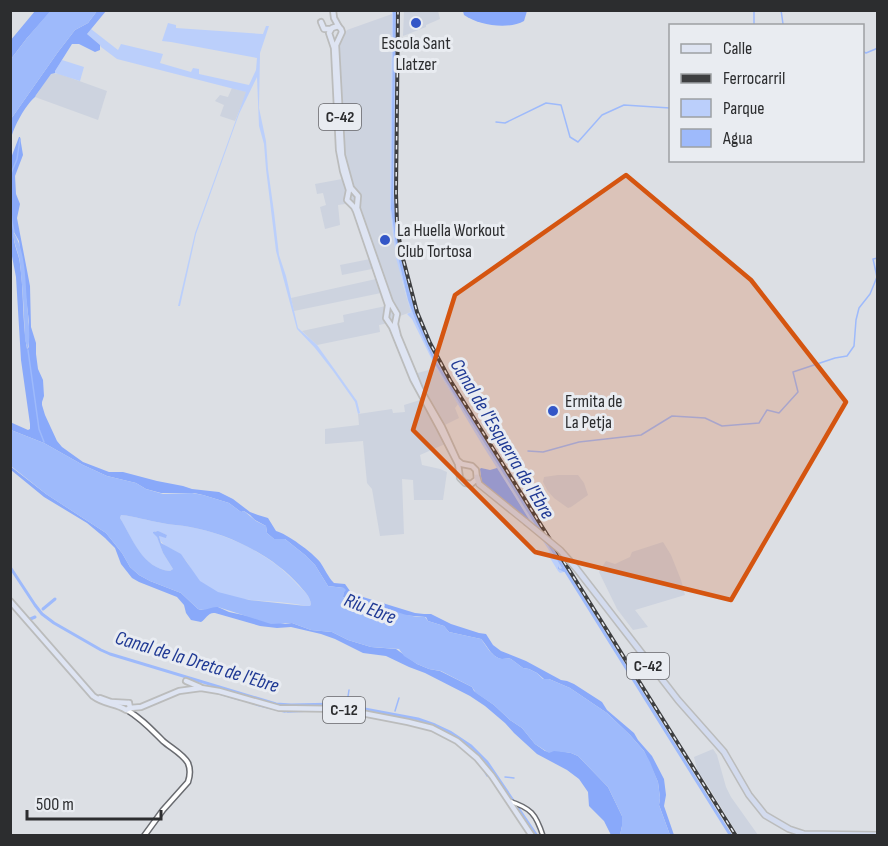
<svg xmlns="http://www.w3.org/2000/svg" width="888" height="846" font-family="'Sofia Sans Condensed',sans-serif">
  <rect width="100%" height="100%" fill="#dcdfe4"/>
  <g fill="#cdd3df">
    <polygon points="399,10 397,185 398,224 402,248 409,280 416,305 432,345 453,385 698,773 694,757 713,749 717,755 726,787 731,797 758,835 738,835 705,781 699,774 737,835 734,835 458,395 431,347 416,310 410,291 403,263 396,223 395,194 396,85 397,11"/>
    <polygon points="404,11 438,11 440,19 426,25 426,27 403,36"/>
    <polygon points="392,14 390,209 394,243 403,285 411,312 400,316 396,323 389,325 388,323 379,325 380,332 317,345 302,331 344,322 343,315 386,306 381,293 294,311 291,298 376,279 372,269 342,275 340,265 370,259 352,206 345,204 338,205 340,225 325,229 320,207 326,205 323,193 317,194 315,184 342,179 336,149 332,43 340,40 347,30"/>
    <polygon points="51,73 60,74 107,91 98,120 35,97 36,95"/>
    <polygon points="232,88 247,92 235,121 220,116 224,105 215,101 220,95 228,97"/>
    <polygon points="436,368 458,404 455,408 459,418 439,428 445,444 420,455 422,465 440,469 447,472 443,500 414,500 413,480 402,479 404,534 380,536 372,489 367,483 363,441 325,444 325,429 359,425 358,414 392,409 393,413 405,412 404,405 420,400 426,396 414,374"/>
    <polygon points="558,475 578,475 584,483 588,495 571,507 568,508 554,498 547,490 543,482 544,477"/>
    <polygon points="663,542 671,555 681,580 685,595 635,610 648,627 633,630 617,609 599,572 606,561 615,564 630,557 632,552"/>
  </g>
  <g fill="#bbcffb">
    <polygon points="393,10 391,209 397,253 408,300 416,322 435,364 562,568 560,569 559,566 558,569 564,572 560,573 558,571 547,553 550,552 483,446 435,366 412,319 407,314 411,312 396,258 390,209 392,11"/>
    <path d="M397,10L395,203L400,248L410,291L421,322L440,364L568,570L567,571C537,524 508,478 479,431C456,395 433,359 417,319C402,277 395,233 393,189L396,11Z"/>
    <polygon points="168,23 176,25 176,28 263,34 266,26 269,26 260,53 259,108 266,141 268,169 274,212 279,255 286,276 298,328 317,345 335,370 357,401 360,413 358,414 355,402 333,371 315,348 297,329 276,251 266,169 264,144 259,126 257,77 239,114 196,234 180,306 178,306 195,233 246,92 117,59 101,47 100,45 87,34 91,29 118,50 121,44 163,54 160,63 191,72 193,68 199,69 199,74 249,85 256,70 257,58 171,42 162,41"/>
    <polygon points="62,60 84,67 80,81 55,73 55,71"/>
    <path d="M121,515C135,516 148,521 162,523C171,525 180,525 190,527C229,534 272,555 298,585C304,591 310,596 311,604L310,606H306C272,598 231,606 201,583C193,576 190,564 182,556C174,548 161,548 159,536L166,537L167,535L156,531H155L163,553L173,569L170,571C142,568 133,540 120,518Z"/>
  </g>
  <g fill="#89a9fa" fill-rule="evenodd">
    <polygon points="35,11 51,11 27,38 11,59 10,41"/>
    <path d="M97,11H106L87,34L100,45V50L95,52L79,44H72L55,71V73L51,74L36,95L35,97C25,106 14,126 11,139V119L58,52L75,30L88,23Z"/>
    <path d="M525,11H527L524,21C508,30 478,25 464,15L463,11Z"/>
    <path d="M19,137H20L23,155L15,176L16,194L20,204L17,218L30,286L31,327L36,343V354L38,369L43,380L44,396L42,402V405L45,415L57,441L62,447L83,462L109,472H123L157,481L183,486L192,489L219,492L233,499L250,512L258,515L268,518L276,531C287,534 312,552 320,562C325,569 328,577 334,583L345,584L350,591L363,597L415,613L424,614H431L451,624L479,633L486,634L493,645L501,651L526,661L561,680L567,681L574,684L602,702L607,710L634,733L638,740L652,756L664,779L666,795L664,806L674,835H670L659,805L660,798L658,782L644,751L630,735L607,713L570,688L549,679H544L537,673L529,669L523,668L511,659C508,658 505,659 502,659C492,658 487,645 481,639L449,632L444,626L428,621L426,617L402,615L392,610L376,607L374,609L389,615L390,616L368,612L357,601H350L343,597L344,588L328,586L315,565L305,555L285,539H274L267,533L266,526L255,520L250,515L244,511L241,512L229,503L203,495L194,493H161L146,489L136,483L107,476L83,465L44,443L11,430L10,422L28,430L30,429V424L21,360L16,277L10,246L11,158ZM14,232L19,241L29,322V347L27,349C22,321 24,292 20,264C19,253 12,243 14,232Z"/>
    <path d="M10,466L46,494L106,533L122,553L130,567L139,575L150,581L181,593L198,609L201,610L212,607H218L229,612L285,624L292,623L311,630L332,632L348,640L371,647L396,649L417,664L429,669L440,671L472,687L474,691L494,705L510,720L522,728L535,744L545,751L550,752L554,750L571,753L578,756L608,787L622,816V826L620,835H611L604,821L589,806L588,792L579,779L567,770L537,754L514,733L505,723L485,706L470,696L425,673L409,667L386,656L363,653L335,639L321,634L291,627L277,628L260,626L215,613C208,612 206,619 201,622L191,620L186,613L184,605L177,597L139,582L132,578L121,564L115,548L105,538L87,523L44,497L11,470Z"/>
    <polygon points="481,468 490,470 497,468 532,524 482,483 480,469"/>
  </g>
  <g fill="#9ebafb" fill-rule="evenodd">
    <polygon points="51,10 97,11 88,23 75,30 58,52 11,119 11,59 27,38"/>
    <path d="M396,10L393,189C396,250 409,309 438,364L567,571L564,572L558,569V566L560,569L562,568L435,364L416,322L408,300L397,253L391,209L393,11Z"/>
    <path d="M13,231C26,253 25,278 27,302C28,318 31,334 28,350L25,340C24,315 23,289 20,264C19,252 13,243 13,231Z"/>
    <path d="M11,430L44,443L83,465L107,476L136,483L146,489L163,494L192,493L203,495L229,503L241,512L244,511L256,521L266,526L267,533L274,539H285L305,555L315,565L328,586L344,588L346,590L343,594V597L350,601L352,599L357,601L368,612L390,616L389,615L374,608L376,607C393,609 408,618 425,617L428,621L444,626L449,632L481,639C486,645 492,658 502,659C505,659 508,658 511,659L523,668L529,669L537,673L543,679H549L570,688L607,713L630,735L644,751L650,762L658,782L660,798L659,805L670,835H620L622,826V816L608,787L578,756L571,753L554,751L549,753L535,744L522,728L510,720L494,705L476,693L472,687L441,671L429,669L417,664L404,656L399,649L371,647L348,640L332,632L311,630L292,623L271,624L218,607C211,606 205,612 198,609L181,593L150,581L139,575L130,567L122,553L106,533L46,494L11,466ZM121,515C135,516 148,521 162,523C171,525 180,525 190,527C229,534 272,555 299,585C304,591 310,596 311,604L310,606H306L249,600L218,592L200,581L181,554L161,543L159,536L166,538L167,535L158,531L153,532V533L157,537L163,553L173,569L170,571C142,568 133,539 120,518Z"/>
  </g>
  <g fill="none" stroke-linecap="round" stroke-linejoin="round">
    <g stroke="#9ebafb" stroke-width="1.5">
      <polyline points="781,10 783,24 782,26"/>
      <polyline points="754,26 754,10"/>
      <polyline points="862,51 866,53 878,48"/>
      <polyline points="496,122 505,123 546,103 561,105 570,137 578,142 602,115 624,105 670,108"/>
      <polyline points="10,176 17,159 20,139"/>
      <polyline points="10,201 12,222 14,232"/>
      <polyline points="28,350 39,429 44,442"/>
      <polyline points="528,451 543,452 579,442 641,435 672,416 705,418 722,426 759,423 767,410 779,413 798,392 793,372 835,358 847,356 854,346 856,320 859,308 870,294 877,277 873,259 878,258"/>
      <polyline points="10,605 16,611"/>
      <polyline points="216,693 240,700"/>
      <polyline points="242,700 254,704"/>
      <polyline points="347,703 349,690"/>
      <polyline points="256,705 285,712"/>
      <polyline points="395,711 399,698"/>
      <polyline points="287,712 310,711"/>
      <polyline points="483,769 487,776"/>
      <polyline points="505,777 514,778"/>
    </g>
    <g stroke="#9ebafb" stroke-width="3">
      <polyline points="10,567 35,605 42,614 54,623 101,650 110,654 276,704 291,705 338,704 418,719 435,725 450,732 471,746 487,762 537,836"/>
      <polyline points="565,570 731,836"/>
      <polyline points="43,609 55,599"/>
      <polyline points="28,620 35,617"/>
    </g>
    <g stroke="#696b70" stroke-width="6">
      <path id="tertiary" d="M509,801C531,808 536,814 543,836"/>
    </g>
    <g stroke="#696b70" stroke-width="7">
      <path id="secondary" d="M127,710C142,719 151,729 163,741C171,748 183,754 188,763C191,770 190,776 188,782L163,810L144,836"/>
    </g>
    <g stroke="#bbbcbc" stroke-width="8">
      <g id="primary">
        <polyline points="333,10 334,18 339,27"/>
        <polyline points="321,22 324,29 330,29"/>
        <polygon points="338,26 341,29 342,32 336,45 342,155 351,188 358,196 357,208 390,302 397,314 395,324 398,336 420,389 442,427 457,460 462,464 472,466 476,470 477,479 471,484 465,483 460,478 458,464 439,427 413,379 392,327 386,318 388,305 356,211 354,207 347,200 349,190 343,171 339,150 334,48 329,33 332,28"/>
        <path d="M10,601L93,696C105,705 116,703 126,710L130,708L129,703"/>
        <polyline points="186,681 200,687"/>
        <polyline points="100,698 111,702 129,703"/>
        <polyline points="130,708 141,707 179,691 201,688 219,691 279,708 341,709 408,722 432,728 457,741 477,758 492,776 532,836"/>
      </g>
    </g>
    <g stroke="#bbbcbc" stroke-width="8">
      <g id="trunk">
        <polyline points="477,477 479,484 526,522"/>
        <polyline points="576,568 678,700 724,752 749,795 765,815 789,829 804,834 878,835"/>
      </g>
    </g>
    <use href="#tertiary" stroke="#fff" stroke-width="3"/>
    <use href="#secondary" stroke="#fff" stroke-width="4"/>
    <use href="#primary" stroke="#dee4f2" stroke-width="4.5"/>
    <use href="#trunk" stroke="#d3dbee" stroke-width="5"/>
    <g stroke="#3e3f41" stroke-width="4">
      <polyline id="rail" points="398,10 396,193 397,224 401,251 417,312 430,343 450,380 736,836"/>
    </g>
    <use href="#rail" stroke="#e9ecf1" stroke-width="1.5" stroke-dasharray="4.5" stroke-linecap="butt"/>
    <g stroke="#bbbcbc" stroke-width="8" stroke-linecap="butt">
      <polyline id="trunk-bridge" points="526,522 560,550 576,568"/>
    </g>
    <use href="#trunk-bridge" stroke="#d3dbee" stroke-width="5"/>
  </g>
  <path fill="#d55510" fill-opacity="0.2" stroke="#d55510" stroke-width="4.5" stroke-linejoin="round" d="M626,175L751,280L846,402L731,600L535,552L413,430L455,295Z"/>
  <g fill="#3356c7" stroke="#e9ecf1" stroke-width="2">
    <circle cx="416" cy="23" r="6"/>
    <circle cx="385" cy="240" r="6"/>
    <circle cx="553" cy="411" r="6"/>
  </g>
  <g text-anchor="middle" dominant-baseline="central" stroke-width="6" stroke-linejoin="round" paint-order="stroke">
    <g fill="#e9ecf1" stroke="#656669" stroke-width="1.5">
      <rect x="319" y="104" width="42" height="26" rx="4.5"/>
      <rect x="627" y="653" width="42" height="26" rx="4.5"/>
      <rect x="323" y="697" width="42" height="26" rx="4.5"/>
    </g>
    <g font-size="16" font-weight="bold" fill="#2c2d2f">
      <text x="340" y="117">C-42</text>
      <text x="648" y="666">C-42</text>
      <text x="344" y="710">C-12</text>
    </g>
    <g font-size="18" fill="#2c2d2f" stroke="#e9ecf1" text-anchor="start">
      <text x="416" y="43" text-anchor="middle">Escola Sant<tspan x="416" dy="21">Llatzer</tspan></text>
      <text x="397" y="230">La Huella Workout<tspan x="397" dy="21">Club Tortosa</tspan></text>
      <text x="565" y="401">Ermita de<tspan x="565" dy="21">La Petja</tspan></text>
    </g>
    <g font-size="20" font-style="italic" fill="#1f3994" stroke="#e9ecf1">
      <text transform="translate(502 439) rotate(59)">Canal de l'Esquerra de l'Ebre</text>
      <text transform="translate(370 609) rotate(21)">Riu Ebre</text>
      <text transform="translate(197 662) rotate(17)">Canal de la Dreta de l'Ebre</text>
    </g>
  </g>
  <rect width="888" height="846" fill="none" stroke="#2c2d2f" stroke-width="24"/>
  <rect x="669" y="24" width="195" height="138" fill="#e9ecf1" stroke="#9da0a3" stroke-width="1.5"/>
  <rect x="681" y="44" width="30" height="9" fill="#dee4f2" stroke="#9da0a3" stroke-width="1.5"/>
  <text x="723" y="54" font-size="18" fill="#2c2d2f">Calle</text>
  <rect x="681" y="74" width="30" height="9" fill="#3e3f41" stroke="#9da0a3" stroke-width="1.5"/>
  <text x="723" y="84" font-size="18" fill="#2c2d2f">Ferrocarril</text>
  <rect x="681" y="99" width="30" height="18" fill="#bbcffb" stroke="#9da0a3" stroke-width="1.5"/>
  <text x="723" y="114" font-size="18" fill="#2c2d2f">Parque</text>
  <rect x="681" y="129" width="30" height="18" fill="#9ebafb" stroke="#9da0a3" stroke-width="1.5"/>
  <text x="723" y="144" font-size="18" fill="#2c2d2f">Agua</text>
  <path d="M27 810v9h134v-9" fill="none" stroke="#2c2d2f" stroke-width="3"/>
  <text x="36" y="810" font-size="18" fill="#2c2d2f" stroke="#e9ecf1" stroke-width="4.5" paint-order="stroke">500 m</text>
</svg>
